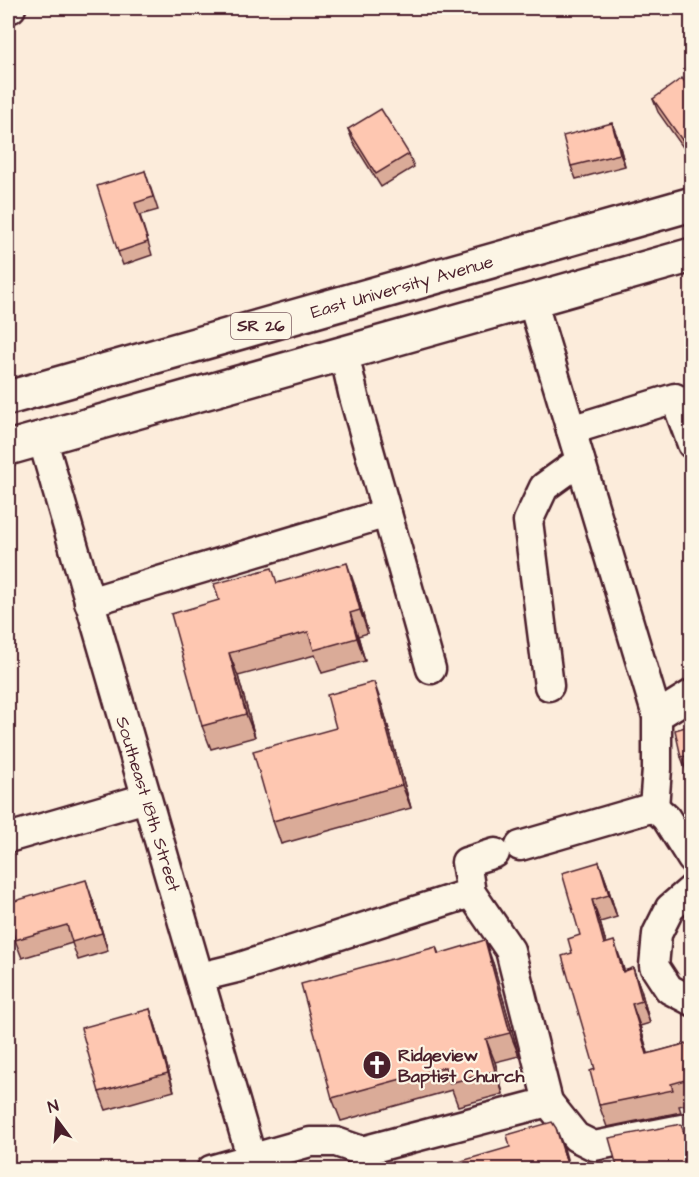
<svg xmlns="http://www.w3.org/2000/svg" width="699" height="1177" font-family="'Architects Daughter',sans-serif">
  <rect width="100%" height="100%" fill="#fcecdb"/>
  <filter id="ink" filterUnits="userSpaceOnUse"><feTurbulence type="fractalNoise" baseFrequency=".0167" numOctaves="2"/><feDisplacementMap in="SourceGraphic" scale="12" xChannelSelector="R" yChannelSelector="G"/><feConvolveMatrix kernelMatrix="1 2 1 2 8 2 1 2 1" color-interpolation-filters="sRGB"/></filter>
  <g filter="url(#ink)">
    <g fill="none" stroke-linecap="round" stroke-linejoin="round">
      <g stroke="#4a1f2b" stroke-width="33">
        <g id="minor">
          <polyline points="8,9 11,8"/>
          <polyline points="344,353 354,397 431,669"/>
          <polyline points="571,430 675,398 692,444"/>
          <polyline points="42,438 255,1170"/>
          <polyline points="89,602 387,513"/>
          <polyline points="549,686 528,521 544,487 580,461"/>
          <polyline points="657,716 692,694"/>
          <polyline points="654,807 666,818 692,859"/>
          <polyline points="8,838 146,798"/>
          <polyline points="520,846 654,807 657,769 657,716 532,300"/>
          <polyline points="692,889 670,908 657,934 654,966 669,989 692,1001"/>
          <polyline points="200,977 237,968 471,893"/>
          <polyline points="548,1102 576,1137 594,1146 692,1127"/>
          <polyline points="362,1151 548,1102 510,950 471,893 466,862 495,853"/>
          <polyline points="211,1170 310,1142 336,1142 362,1151 367,1169"/>
        </g>
      </g>
      <g stroke="#4a1f2b" stroke-width="38">
        <g id="major">
          <polyline points="8,398 692,204"/>
          <polyline points="8,448 692,255"/>
        </g>
      </g>
      <use href="#minor" stroke="#fcf5e5" stroke-width="28"/>
      <use href="#major" stroke="#fcf5e5" stroke-width="33"/>
    </g>
    <g fill="#daab98" stroke="#4a1f2b" stroke-width="1.5">
      <polygon points="692,92 687,153 658,112 653,99"/>
      <polygon points="348,129 409,154 414,167 381,187 353,142"/>
      <polygon points="617,136 625,166 576,179 571,166"/>
      <polygon points="145,171 158,210 140,215 152,255 123,265 118,252"/>
      <polygon points="278,583 355,586 368,633 358,636 365,661 322,673 315,655 238,676 255,737 211,749 202,726 219,600"/>
      <polygon points="382,705 411,808 281,844 273,821 336,728"/>
      <polygon points="692,725 692,769 686,770 681,757"/>
      <polygon points="599,862 607,884 617,917 600,922 606,943 622,963 624,971 633,968 641,990 650,1023 640,1026 648,1054 692,1042 692,1103 679,1106 681,1112 607,1127 599,1105 595,1069 572,953 580,935"/>
      <polygon points="92,898 108,951 78,960 72,943 22,958 15,940"/>
      <polygon points="436,947 439,954 493,963 519,1056 495,1062 503,1094 458,1106 452,1090 341,1121 332,1098"/>
      <polygon points="150,1009 156,1027 174,1091 106,1110 99,1092"/>
    </g>
    <g fill="#b28b7c" stroke="#4a1f2b" stroke-width="1.5">
      <polygon points="612,123 617,136 625,166 620,154"/>
      <polygon points="692,134 692,150 687,153 682,140"/>
      <polygon points="347,563 355,586 368,633 360,610"/>
      <polygon points="350,613 358,636 365,661 357,638"/>
      <polygon points="229,653 238,676 255,737 246,714"/>
      <polygon points="374,682 382,705 411,808 402,785"/>
      <polygon points="599,862 607,884 617,917 609,895"/>
      <polygon points="86,880 92,898 108,951 102,933"/>
      <polygon points="592,900 600,922 612,966 604,944"/>
      <polygon points="485,940 493,963 519,1056 510,1033"/>
      <polygon points="614,941 622,963 631,994 623,972"/>
      <polygon points="633,968 641,990 650,1023 642,1001"/>
      <polygon points="632,1004 640,1026 655,1076 647,1054"/>
      <polygon points="150,1009 156,1027 174,1091 168,1073"/>
      <polygon points="486,1039 495,1062 503,1094 495,1071"/>
      <polygon points="556,1128 564,1148 570,1170 569,1170"/>
    </g>
    <g fill="#fec7b1" stroke="#4a1f2b" stroke-width="1.5">
      <polygon points="682,78 692,92 692,134 682,140 653,99"/>
      <polygon points="381,109 409,154 376,174 348,129"/>
      <polygon points="612,123 620,154 571,166 563,136"/>
      <polygon points="145,171 153,197 135,203 148,242 118,252 97,186"/>
      <polygon points="347,563 360,610 350,613 357,638 314,650 308,632 229,653 246,714 202,726 171,614 219,600 214,584 272,568 277,583"/>
      <polygon points="374,682 402,785 273,821 253,751 336,728 327,695"/>
      <polygon points="692,725 692,755 681,757 675,730"/>
      <polygon points="599,862 609,895 592,900 604,944 614,941 623,972 633,968 642,1001 632,1004 647,1054 692,1042 692,1078 671,1084 673,1090 599,1105 590,1071 595,1069 562,956 572,953 568,939 580,935 562,873"/>
      <polygon points="86,880 102,933 72,942 67,925 15,940 8,914 8,903"/>
      <polygon points="485,940 510,1033 486,1039 495,1071 450,1083 445,1067 332,1098 301,984 436,947 438,954"/>
      <polygon points="150,1009 168,1073 99,1092 81,1028"/>
      <polygon points="552,1122 556,1128 569,1170 449,1170 448,1165 510,1147 507,1135"/>
      <polygon points="681,1124 685,1136 691,1135 692,1137 692,1170 618,1170 609,1138"/>
    </g>
  </g>
  <defs>
    <g id="church-disc" transform="scale(1.5)"><circle r="9.5" fill="#4a1f2b" stroke="#fcf5e5"/><path d="M-1.2-6h2.4v3.5h3.3v2.4h-3.3V6h-2.4V-.1h-3.3v-2.4h3.3Z" fill="#fff"/></g>
  </defs>
  <g fill-rule="evenodd">
    <use href="#church-disc" x="377" y="1065"/>
  </g>
  <g text-anchor="middle" dominant-baseline="central" stroke-width="4.5" stroke-linejoin="round" paint-order="stroke">
    <rect fill="#fcf5e5" stroke="#7f5f63" stroke-width="1.5" x="231" y="313" width="60" height="26" rx="4.5"/>
    <g font-size="16" font-weight="bold" fill="#4a1f2b">
      <text x="261" y="326">SR 26</text>
    </g>
    <g font-size="18" fill="#4a1f2b" stroke="#fcf5e5">
      <text transform="translate(402 287) rotate(-16)">East University Avenue</text>
      <text transform="translate(148 804) rotate(73)">Southeast 18th Street</text>
    </g>
    <g font-size="18" font-weight="bold" fill="#4a1f2b" stroke="#fcf5e5" text-anchor="start">
      <text x="398" y="1055">Ridgeview<tspan x="398" dy="21">Baptist Church</tspan></text>
    </g>
  </g>
  <rect width="699" height="1177" fill="none" stroke="#fcf5e5" stroke-width="30"/>
  <rect x="15" y="15" width="669" height="1147" fill="none" stroke="#4a1f2b" stroke-width="2" filter="url(#ink)"/>
  <g transform="translate(57 1120) rotate(344)" stroke="#fcf5e5" stroke-width="4.5" paint-order="stroke">
  <path d="M0-4.5L10 22L0 15L-10 22Z" fill="#4a1f2b"/>
  <text y="-9" font-size="16" font-weight="bold" text-anchor="middle" fill="#4a1f2b">N</text>
  </g>
</svg>
